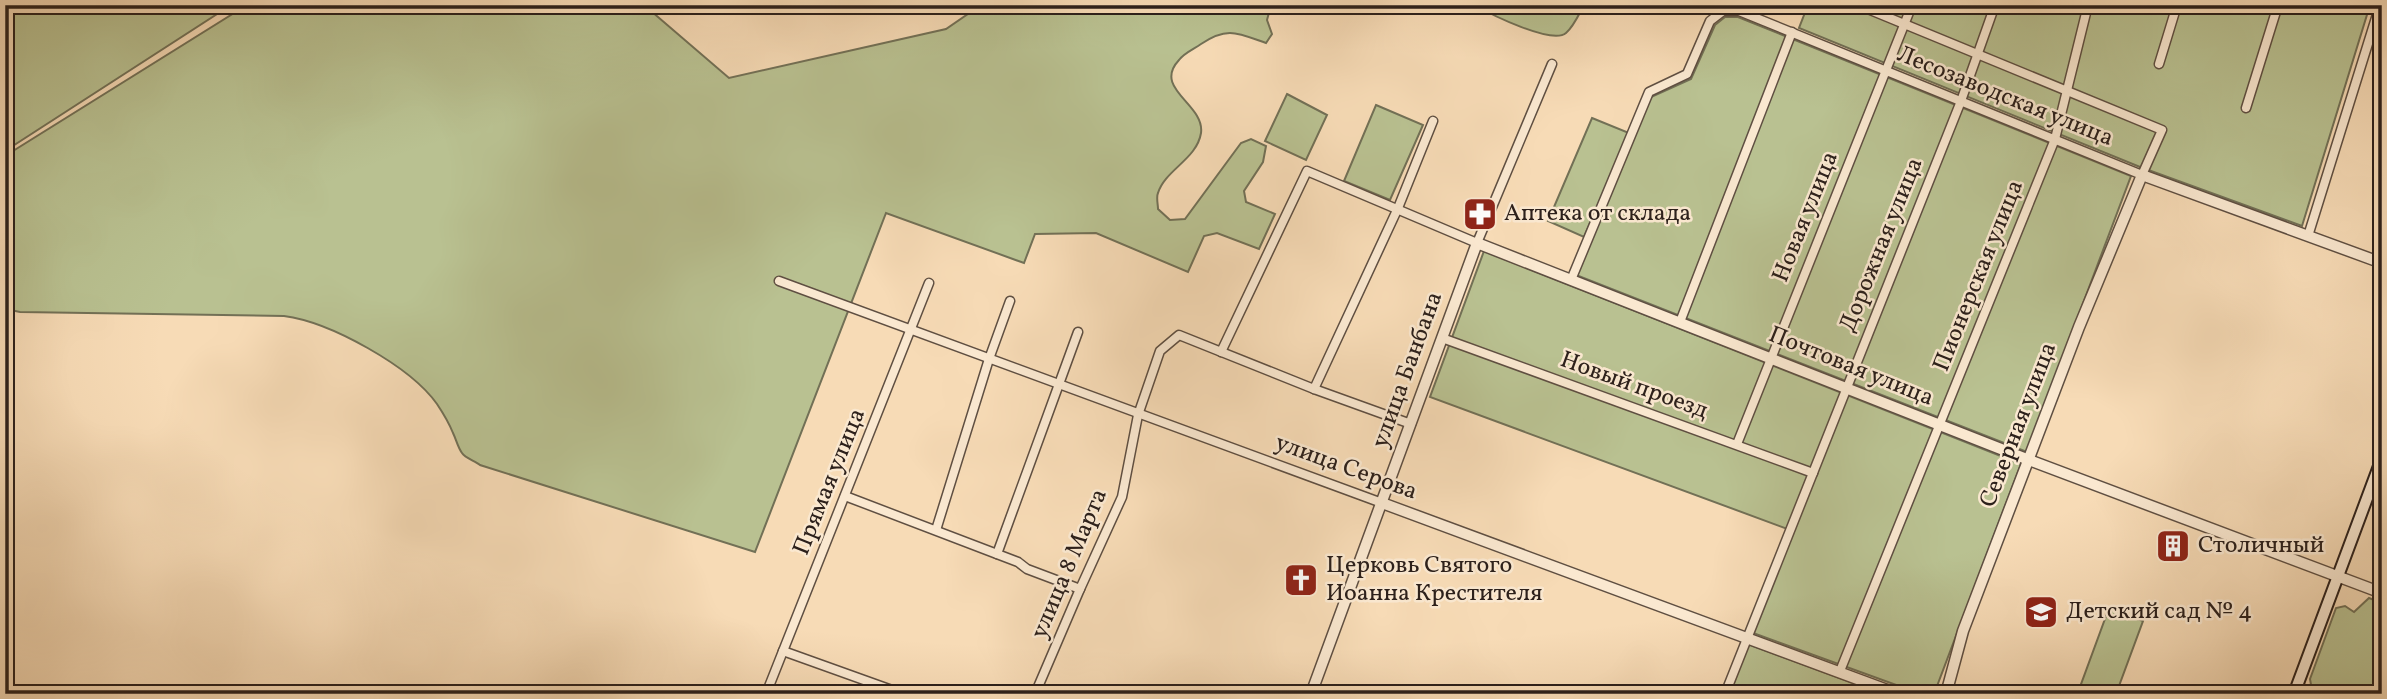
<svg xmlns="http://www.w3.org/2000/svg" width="2387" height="699" font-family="Vollkorn,serif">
  <rect width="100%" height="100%" fill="#f7dbb6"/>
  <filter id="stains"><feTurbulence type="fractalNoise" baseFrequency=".00286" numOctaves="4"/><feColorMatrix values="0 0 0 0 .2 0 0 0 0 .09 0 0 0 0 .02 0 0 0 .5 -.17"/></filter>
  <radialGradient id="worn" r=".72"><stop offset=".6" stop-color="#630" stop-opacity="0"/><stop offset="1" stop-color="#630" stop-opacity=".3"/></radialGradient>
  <g fill="#b9c191" stroke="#727056" stroke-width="2">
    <polygon points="5,5 231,5 5,151"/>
    <path d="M247,5H644L729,78L946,29L981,5H1271L1267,20L1272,34L1266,43C1238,33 1227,26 1201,44C1194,49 1184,53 1179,60C1152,89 1205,104 1201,133C1197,159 1165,170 1158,193C1156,197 1158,204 1158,209L1170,220L1185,219L1241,143L1251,139L1266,146L1263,162L1244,191L1246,202L1275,214L1259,249L1217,233L1204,236L1188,272L1096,233L1035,234L1024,263L886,213L755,552L480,465C475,461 465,458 462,453C458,448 456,439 453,433C449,423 443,413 437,404C410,366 330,322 284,316L20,312L5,309V156Z"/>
    <path d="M1475,5H1584C1579,14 1574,26 1566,33C1552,45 1490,14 1475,5Z"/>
    <polygon points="1808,5 2370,5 2302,226 2140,167 1799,28"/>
    <polygon points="1725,17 1738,17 2131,176 2027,452 1576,275 1651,97 1691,79 1715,25"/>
    <polygon points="1287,94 1327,115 1306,160 1265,141"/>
    <polygon points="1376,105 1423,125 1390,200 1344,181"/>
    <polygon points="1592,118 1629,133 1584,237 1548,221"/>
    <polygon points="1484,251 2021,464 1934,694 1921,694 1753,633 1793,531 1430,397"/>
    <polygon points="2369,598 2382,603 2382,671 2373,694 2321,694 2312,690 2310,679 2336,608 2345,606 2354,612"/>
    <polygon points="2109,608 2143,621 2116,694 2099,694 2080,687"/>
    <polygon points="1748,644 1883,694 1730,694"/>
  </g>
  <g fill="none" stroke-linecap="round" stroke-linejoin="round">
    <g stroke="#5f4f42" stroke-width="11">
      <g id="minor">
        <polyline points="2159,64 2177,5"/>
        <polyline points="2246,108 2278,5"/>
        <polyline points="2308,236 2380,5"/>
        <polyline points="1571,280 1649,92 1687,74 1710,21 1723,11 1739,11 2142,175 2162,130 1858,5"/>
        <polyline points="779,281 1382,503"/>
        <polyline points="1680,322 1792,32"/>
        <polyline points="1442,338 1813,473"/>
        <polyline points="1221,352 1307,171 1477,243 1552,64"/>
        <polyline points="1314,389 1398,208 1433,121"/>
        <polyline points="1737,444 1912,5"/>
        <polyline points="845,496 997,554 1018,562 1027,569 1080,589"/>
        <polyline points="936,530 989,359 1010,301"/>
        <polyline points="997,554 1078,332"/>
        <polyline points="783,651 903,694"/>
        <polyline points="1840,671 2055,139 2088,5"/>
        <polyline points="766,694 929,283"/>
        <polyline points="1035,694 1080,589 1122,497 1138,415 1160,351 1179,335 1314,389 1411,424"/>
        <polyline points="1725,694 1961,101 1995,5"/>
      </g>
    </g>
    <g stroke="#5f4f42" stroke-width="13">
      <g id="tertiary">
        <polyline points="1382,503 1898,694"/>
        <polyline points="1311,694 1477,243 2029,460 2382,593"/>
        <polyline points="1946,694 1963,631 2079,327 2142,175 2382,263"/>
      </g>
    </g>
    <g stroke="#2c201b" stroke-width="14">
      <polyline id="secondary" points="2294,694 2382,458"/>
    </g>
    <use href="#minor" stroke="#fae8d0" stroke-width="8"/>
    <use href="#tertiary" stroke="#fae8d0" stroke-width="10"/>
    <use href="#secondary" stroke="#fae8d0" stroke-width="10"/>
  </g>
  <defs>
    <g id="pharmacy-square" transform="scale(1.75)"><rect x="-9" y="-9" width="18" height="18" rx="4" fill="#8f2418" stroke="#fae8d0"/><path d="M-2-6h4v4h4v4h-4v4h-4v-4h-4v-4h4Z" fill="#fff"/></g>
    <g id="building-square" transform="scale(1.75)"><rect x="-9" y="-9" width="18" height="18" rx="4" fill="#8f2418" stroke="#fae8d0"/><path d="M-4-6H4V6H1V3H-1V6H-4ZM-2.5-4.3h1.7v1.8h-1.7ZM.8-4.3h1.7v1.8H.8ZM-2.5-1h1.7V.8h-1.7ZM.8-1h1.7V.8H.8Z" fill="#fff"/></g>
    <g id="church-square" transform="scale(1.75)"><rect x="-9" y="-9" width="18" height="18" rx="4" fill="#8f2418" stroke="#fae8d0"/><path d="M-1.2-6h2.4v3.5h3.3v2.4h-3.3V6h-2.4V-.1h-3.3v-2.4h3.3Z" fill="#fff"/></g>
    <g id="school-square" transform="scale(1.75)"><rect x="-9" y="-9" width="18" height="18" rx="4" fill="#8f2418" stroke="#fae8d0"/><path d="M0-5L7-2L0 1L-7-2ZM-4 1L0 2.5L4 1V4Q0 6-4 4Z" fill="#fff"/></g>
  </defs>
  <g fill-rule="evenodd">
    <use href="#pharmacy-square" x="1480" y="214"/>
    <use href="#building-square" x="2173" y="546"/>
    <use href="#church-square" x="1301" y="580"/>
    <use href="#school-square" x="2041" y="612"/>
  </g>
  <g text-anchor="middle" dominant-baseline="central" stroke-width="5" stroke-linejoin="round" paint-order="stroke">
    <g font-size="24" fill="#2c201b" stroke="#fae8d0">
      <text transform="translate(2005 97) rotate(22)">Лесозаводская улица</text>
      <text transform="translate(1806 217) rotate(-68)">Новая улица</text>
      <text transform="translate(1882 245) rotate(-68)">Дорожная улица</text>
      <text transform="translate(1979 276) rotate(-68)">Пионерская улица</text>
      <text transform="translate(1851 367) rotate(22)">Почтовая улица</text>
      <text transform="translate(1408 370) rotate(-70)">улица Банбана</text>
      <text transform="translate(1634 386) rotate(20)">Новый проезд</text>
      <text transform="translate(2019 425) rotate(-69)">Северная улица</text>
      <text transform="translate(1346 468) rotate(20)">улица Серова</text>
      <text transform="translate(830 482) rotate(-68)">Прямая улица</text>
      <text transform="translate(1070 564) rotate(-67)">улица 8 Марта</text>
    </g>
    <g font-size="24" fill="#2c201b" stroke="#fae8d0" text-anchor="start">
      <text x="1504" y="214">Аптека от склада</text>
      <text x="2198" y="546">Столичный</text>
      <text x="1326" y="566">Церковь Святого<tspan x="1326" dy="28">Иоанна Крестителя</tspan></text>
      <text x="2066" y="612">Детский сад № 4</text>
    </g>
  </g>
  <rect width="2387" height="699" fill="none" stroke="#f7dbb6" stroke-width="28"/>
  <rect x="7" y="7" width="2373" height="685" fill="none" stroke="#2c201b" stroke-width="3.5"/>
  <rect x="14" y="14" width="2359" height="671" fill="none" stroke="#2c201b" stroke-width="2"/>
  <rect width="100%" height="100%" filter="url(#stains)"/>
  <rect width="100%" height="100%" fill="url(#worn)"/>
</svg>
